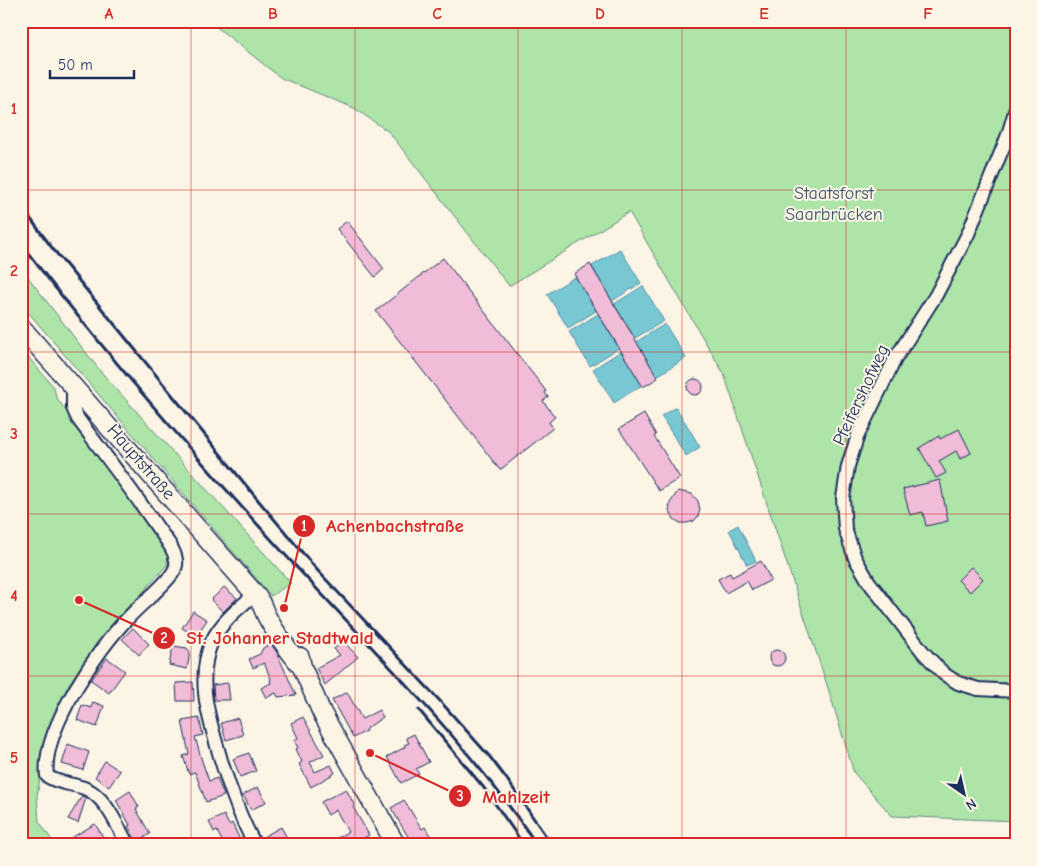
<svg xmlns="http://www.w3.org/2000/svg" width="1037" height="866" font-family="'Comic Neue',sans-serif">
  <rect width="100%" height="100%" fill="#fcf5e5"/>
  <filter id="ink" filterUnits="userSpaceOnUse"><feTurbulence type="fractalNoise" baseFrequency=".02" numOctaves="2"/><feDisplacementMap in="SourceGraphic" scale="10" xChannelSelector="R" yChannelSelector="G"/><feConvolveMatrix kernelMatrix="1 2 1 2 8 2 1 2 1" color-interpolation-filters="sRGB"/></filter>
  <g filter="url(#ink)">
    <g fill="#ade4a7" stroke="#648a82">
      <polygon points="209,21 1016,21 1016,821 892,816 854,773 828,688 724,374 629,212 509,286 389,132 354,108 281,78"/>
      <polygon points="21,268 101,372 291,583 271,596 21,304"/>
      <polygon points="21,349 54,387 56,397 168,552 167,565 105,635 69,684 47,737 37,796 39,821 55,845 21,845"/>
    </g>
    <g fill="#78c8d4" stroke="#538ba5">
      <polygon points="620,249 641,283 612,301 592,266"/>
      <polygon points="575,277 596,311 568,328 547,294"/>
      <polygon points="643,286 664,321 635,338 614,304"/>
      <polygon points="598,314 619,348 590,366 569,332"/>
      <polygon points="665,324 686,358 657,376 636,342"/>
      <polygon points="621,351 642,385 614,403 593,369"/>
      <polygon points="676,407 700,447 686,456 661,416"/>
      <polygon points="738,525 756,561 747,565 729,530"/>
    </g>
    <g fill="#f0bcd7" stroke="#1b2f5e">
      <polygon points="347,221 384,269 375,277 337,229"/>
      <polygon points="443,258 546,391 545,393 548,397 543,401 555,417 549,422 553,428 500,470 376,311"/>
      <polygon points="590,264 658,378 643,387 574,274"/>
      <circle cx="695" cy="387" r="8"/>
      <polygon points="644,414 656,435 654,436 680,478 659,491 619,429"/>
      <polygon points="959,429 971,453 960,459 956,451 939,461 946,473 936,478 919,448 939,436 940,439"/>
      <polygon points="940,480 948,521 926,526 923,512 910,515 903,489"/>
      <polygon points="678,491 692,494 698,501 700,510 698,516 694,521 687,523 680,523 674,519 669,511 670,503"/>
      <polygon points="761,561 771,580 752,590 747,581 726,593 718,579 730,573 732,577"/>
      <polygon points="971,567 983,579 970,592 958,580"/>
      <polygon points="224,587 237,598 223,612 211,600"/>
      <polygon points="193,611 207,620 196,636 182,628"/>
      <polygon points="133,628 149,644 139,655 122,639"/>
      <polygon points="343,641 358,657 325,685 316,668 340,655 334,649"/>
      <polygon points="271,644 276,651 296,695 278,697 276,693 266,698 261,688 271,683 270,680 271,679 264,663 253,668 249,659 260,654 263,648"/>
      <polygon points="173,646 187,648 190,652 187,669 169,665"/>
      <circle cx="777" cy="658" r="8"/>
      <polygon points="107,658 125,671 109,693 91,680"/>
      <polygon points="193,682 194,701 177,701 176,683"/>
      <polygon points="228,683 230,700 214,700 213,685"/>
      <polygon points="347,692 362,719 379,710 383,717 366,729 366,731 353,738 332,700"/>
      <polygon points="93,702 104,706 97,727 77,720 82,705 91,708"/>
      <polygon points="303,717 324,755 310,762 315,772 331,765 335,773 311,787 299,764 302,762 296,749 298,748 294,740 298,738 291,723"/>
      <polygon points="199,718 203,735 195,737 202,761 209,781 217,778 224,796 206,802 195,772 189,774 183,756 189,754 182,721"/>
      <polygon points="238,718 243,735 226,740 221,723"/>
      <polygon points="414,734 429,762 416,769 419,774 401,783 387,757 405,747 404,745 409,743 406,738"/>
      <polygon points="68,744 89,752 83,770 62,764"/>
      <polygon points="249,753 256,771 240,777 233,759"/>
      <polygon points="105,761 120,771 109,787 95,777"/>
      <polygon points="258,787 266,802 251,810 243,795"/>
      <polygon points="346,789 355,806 353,807 369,835 364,838 368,845 341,845 337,838 348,832 336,810 328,815 321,802"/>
      <polygon points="130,791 139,807 136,809 150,834 137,842 128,826 130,825 116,800"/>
      <polygon points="82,796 86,798 78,823 68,819"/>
      <polygon points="404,800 422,829 425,827 436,845 413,845 391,808"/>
      <polygon points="224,815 229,825 232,823 241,842 235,845 224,845 217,831 214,832 209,822"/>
      <polygon points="95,824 105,840 98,845 75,845 71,838"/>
      <polygon points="281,827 291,845 267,845 263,837"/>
    </g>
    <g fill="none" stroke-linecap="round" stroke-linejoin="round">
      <g stroke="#1b2f5e" stroke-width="16">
        <g id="street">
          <polyline points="1016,108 1008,135 968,234 936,295 895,359 858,435 848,466 843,498 845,529 855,558 869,582 923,652 944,674 958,683 978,689 1016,691"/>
          <path d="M73,386V408L78,419C105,455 132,490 157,527C164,537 174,548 176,560C177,564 175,570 172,574C160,590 143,602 129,617C98,648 41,731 47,776C58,784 71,783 84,788C106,796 117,826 128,845"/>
          <path d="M255,845C240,818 230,789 221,760C210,721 195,681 212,641C221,622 240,607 255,594"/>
        </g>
      </g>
      <g stroke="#1b2f5e" stroke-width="21">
        <g id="secondary">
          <path d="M21,327L255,594C261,600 262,607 266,615C275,633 289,651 302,667"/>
          <polyline points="300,657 302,667 322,713 396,845"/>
        </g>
      </g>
      <use href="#street" stroke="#fcf5e5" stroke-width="12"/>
      <use href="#secondary" stroke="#fcf5e5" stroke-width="18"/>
      <g stroke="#1b2f5e" stroke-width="3">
        <polyline points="21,206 53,249 258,500 318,571 440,701 490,757 506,778 552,845"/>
        <path d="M21,244C102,349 189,450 279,548C367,645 463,736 537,845"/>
        <polyline points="419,710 484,788 524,845"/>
      </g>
    </g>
  </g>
  <path fill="none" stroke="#d62828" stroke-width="1" stroke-opacity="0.55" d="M191,21V845M355,21V845M518,21V845M682,21V845M846,21V845M21,190H1016M21,352H1016M21,514H1016M21,676H1016"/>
  <g text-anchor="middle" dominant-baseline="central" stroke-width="4" stroke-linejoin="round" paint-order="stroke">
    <g font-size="18" fill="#38536d" stroke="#fcf5e5">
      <text x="834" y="193">Staatsforst<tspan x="834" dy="21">Saarbrücken</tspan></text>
    </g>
    <g font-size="18" fill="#1b2f5e" stroke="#fcf5e5">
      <text transform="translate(861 395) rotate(-65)">Pfeifershofweg</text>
      <text transform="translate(141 462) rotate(49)">Hauptstraße</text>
    </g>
  </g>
  <path fill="none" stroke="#d62828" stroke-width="2" d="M284 608L304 526M79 600L164 638M370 753L460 796"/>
  <g fill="#d62828" stroke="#fcf5e5" stroke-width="2">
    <circle cx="284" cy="608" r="5"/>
    <circle cx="79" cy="600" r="5"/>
    <circle cx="370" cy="753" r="5"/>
    <circle cx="304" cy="526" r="12"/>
    <circle cx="164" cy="638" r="12"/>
    <circle cx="460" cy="796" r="12"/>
  </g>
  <g font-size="15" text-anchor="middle" font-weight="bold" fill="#fff">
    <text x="304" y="531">1</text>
    <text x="164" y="643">2</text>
    <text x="460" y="801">3</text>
  </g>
  <g font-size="19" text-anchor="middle" font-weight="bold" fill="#d62828" stroke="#fcf5e5" stroke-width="4" stroke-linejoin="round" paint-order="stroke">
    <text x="395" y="532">Achenbachstraße</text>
    <text x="280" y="644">St. Johanner Stadtwald</text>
    <text x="516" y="803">Mahlzeit</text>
  </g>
  <rect width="1037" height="866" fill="none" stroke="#fcf5e5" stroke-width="55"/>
  <g transform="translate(964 794) rotate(146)" stroke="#fcf5e5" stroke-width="4" paint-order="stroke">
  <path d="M0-4L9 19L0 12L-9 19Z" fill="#1b2f5e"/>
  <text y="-8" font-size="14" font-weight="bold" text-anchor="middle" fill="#1b2f5e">N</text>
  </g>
  <path d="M50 70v8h84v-8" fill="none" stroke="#1b2f5e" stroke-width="2.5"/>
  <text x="58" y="70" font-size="15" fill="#1b2f5e" stroke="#fcf5e5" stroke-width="4" paint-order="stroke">50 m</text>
  <rect x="28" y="28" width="982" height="810" fill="none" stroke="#d62828" stroke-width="2"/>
  <g font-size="16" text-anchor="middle" font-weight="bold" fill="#d62828">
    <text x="109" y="19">A</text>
    <text x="273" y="19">B</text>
    <text x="437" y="19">C</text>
    <text x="600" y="19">D</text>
    <text x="764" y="19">E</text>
    <text x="928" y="19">F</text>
    <text x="14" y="114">1</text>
    <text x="14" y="276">2</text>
    <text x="14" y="439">3</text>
    <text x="14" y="601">4</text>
    <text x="14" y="763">5</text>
  </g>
</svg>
